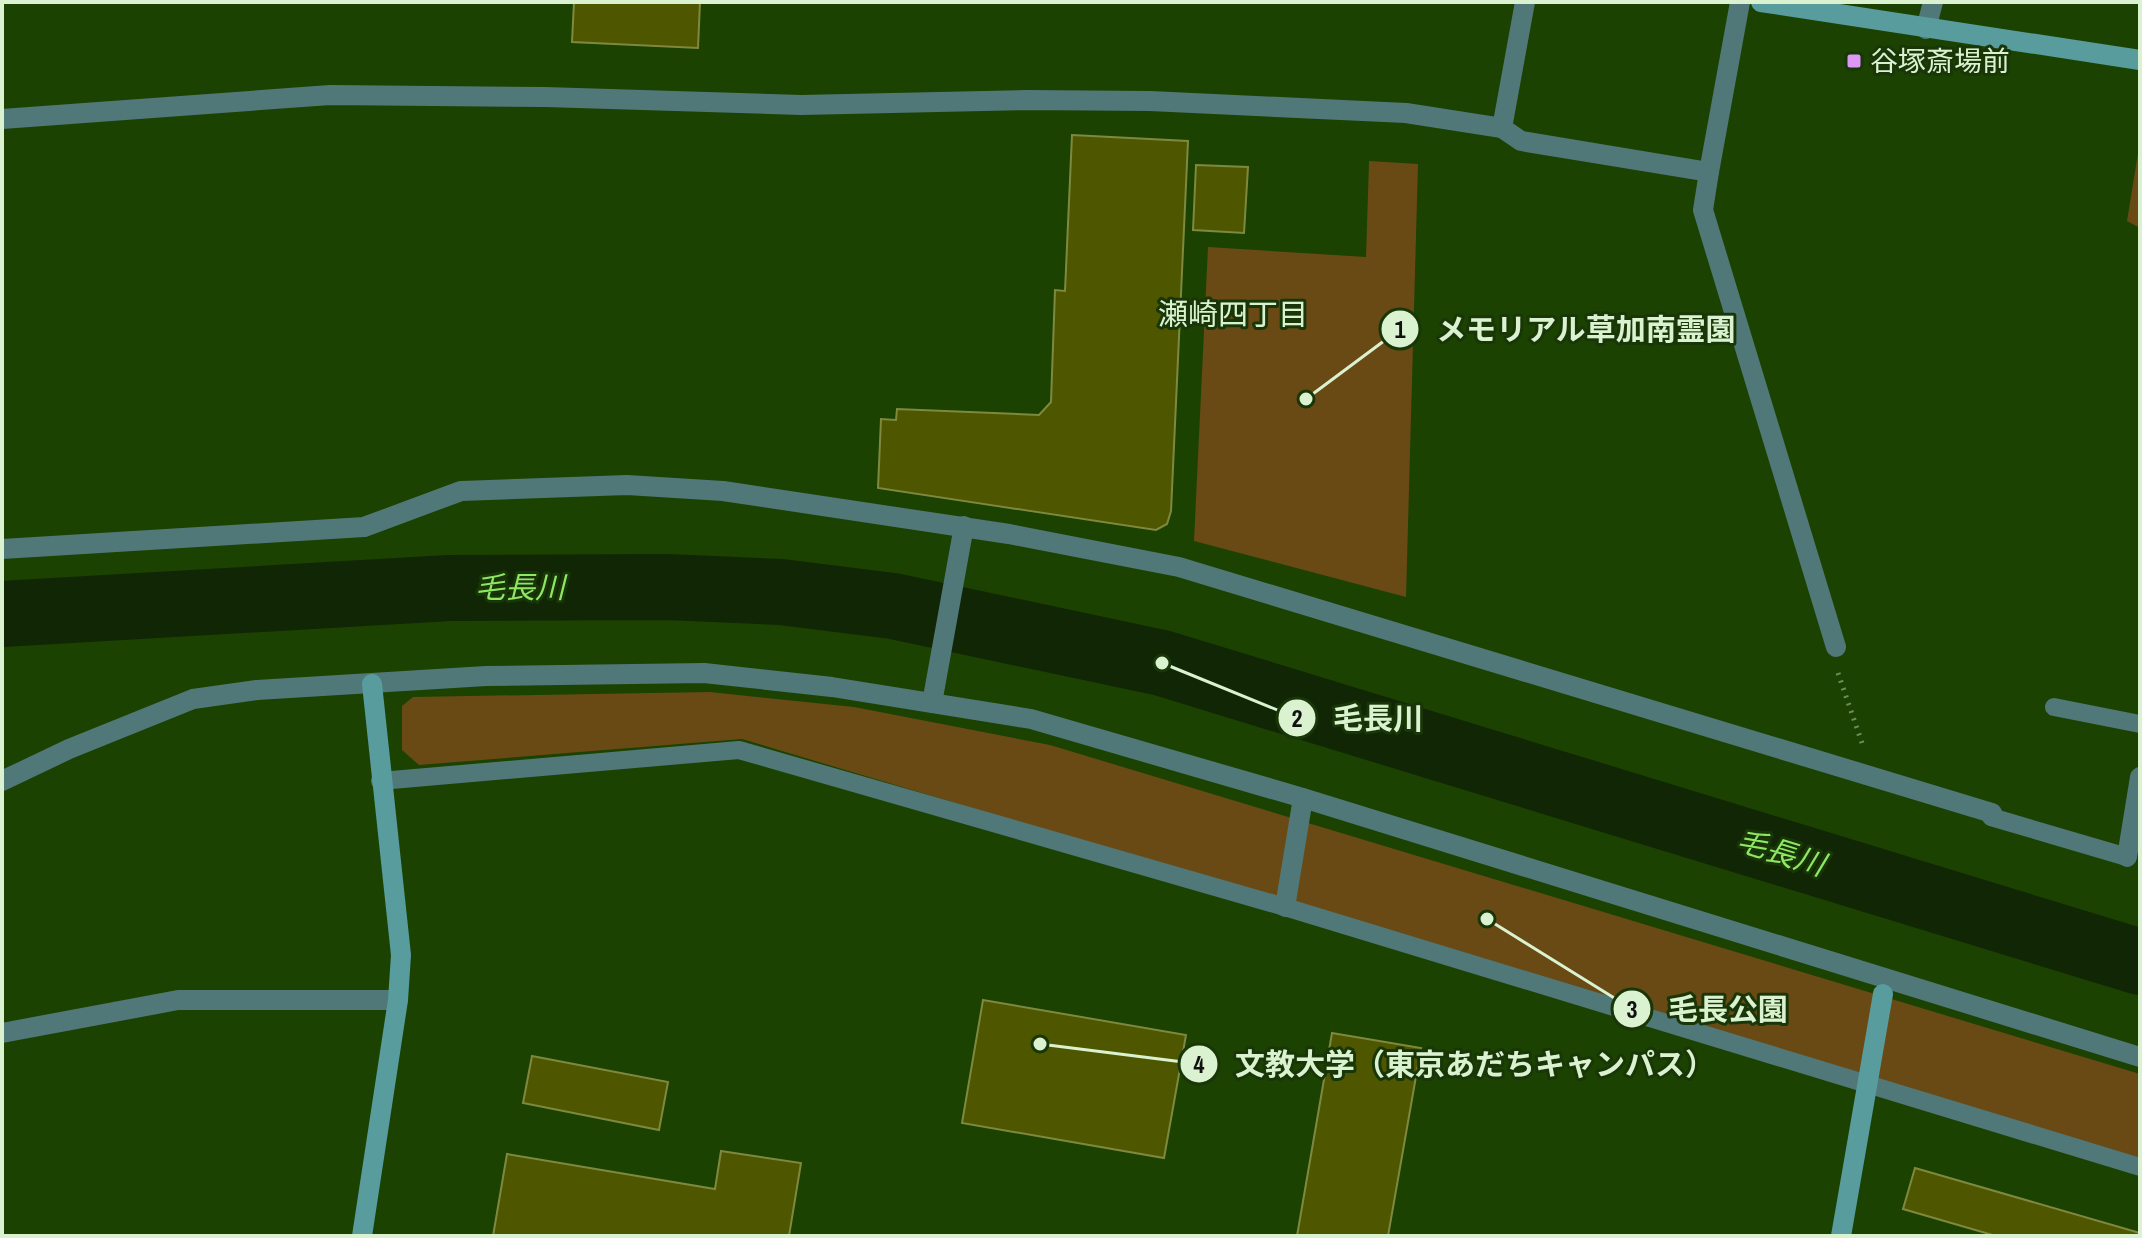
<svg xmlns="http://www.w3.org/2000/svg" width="2142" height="1238" font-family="'Archivo Narrow','Noto Sans JP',sans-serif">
  <rect width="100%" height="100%" fill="#1b4201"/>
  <g fill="#694a14">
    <polygon points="2140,141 2140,228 2127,221"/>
    <polygon points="1369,161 1418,164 1406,597 1194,541 1208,247 1366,257"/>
    <polygon points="710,692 854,707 1050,745 2140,1074 2140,1158 742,739 419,765 402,750 402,706 413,697"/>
  </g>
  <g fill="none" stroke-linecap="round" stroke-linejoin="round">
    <polyline stroke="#102605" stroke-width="66" points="2,614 449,588 667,587 781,592 893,606 1162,663 2140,962"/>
  </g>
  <g fill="#4e5700" stroke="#7e893f" stroke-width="2">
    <polygon points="574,2 700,2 698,48 572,42"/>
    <polygon points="1072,135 1188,141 1171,511 1167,524 1156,530 878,488 881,419 896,420 897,409 1039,415 1051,402 1055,290 1065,291"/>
    <polygon points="1196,165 1248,167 1244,233 1193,230"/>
    <polygon points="983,1000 1186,1035 1164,1158 962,1123"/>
    <polygon points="1332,1033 1421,1048 1388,1236 1297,1236"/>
    <polygon points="532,1056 668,1082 659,1130 523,1103"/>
    <polygon points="721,1151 801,1163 789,1236 493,1236 507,1154 715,1189"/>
    <polygon points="1915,1168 2140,1233 2140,1236 1996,1236 1903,1209"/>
  </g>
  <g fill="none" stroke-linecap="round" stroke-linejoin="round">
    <polyline stroke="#6c8c59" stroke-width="5" stroke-dasharray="2 6" stroke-linecap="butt" points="1838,673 1862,743"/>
    <g stroke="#507878" stroke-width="18">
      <polyline points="2054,707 2140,724"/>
      <polyline points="380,781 739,750 1285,907 2140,1167"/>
      <polyline points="1992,813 1991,817 2127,857"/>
    </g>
    <g stroke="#507878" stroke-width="20">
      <polyline points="1525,2 1502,128 1521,141 1709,172 1740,2"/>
      <polyline points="1926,29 1933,2"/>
      <polyline points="2,119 330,95 545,97 801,105 1026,100 1150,101 1406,113 1502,128"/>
      <polyline points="1709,172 1703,210 1836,647"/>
      <polyline points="2,549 364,527 461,491 627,485 723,491 1009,534 1179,567 1992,813"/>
      <polyline points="932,703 964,526"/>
      <polyline points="2,781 69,749 193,699 257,690 486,676 704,673 832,687 1031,719 1303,798 2140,1057"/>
      <polyline points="2127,857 2140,777"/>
      <polyline points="1285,907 1303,798"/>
      <polyline points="2,1033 178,1000 398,1000"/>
    </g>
    <g stroke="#599c9d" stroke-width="20">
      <polyline points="1761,2 2140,60"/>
      <polyline points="362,1236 398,1000 401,955 372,684"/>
      <polyline points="1841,1236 1883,994"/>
    </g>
  </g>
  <rect fill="#dc99f4" stroke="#183607" stroke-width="3" x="1846" y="53" width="16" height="16" rx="4"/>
  <g text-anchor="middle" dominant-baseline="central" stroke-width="6" stroke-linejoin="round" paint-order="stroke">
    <g font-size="28" fill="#dbf2d1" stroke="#183607" text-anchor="start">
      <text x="1870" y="61">谷塚斎場前</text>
    </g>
    <g font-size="30" fill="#dbf2d1" stroke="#183607">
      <text x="1233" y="314">瀬崎四丁目</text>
    </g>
    <g font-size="30" font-style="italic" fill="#8fe665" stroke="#183607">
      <text x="520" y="587">毛長川</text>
      <text transform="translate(1781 852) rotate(17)">毛長川</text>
    </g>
  </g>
  <path fill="none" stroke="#dbf2d1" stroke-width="3" d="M1306 399L1400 329M1162 663L1297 718M1487 919L1632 1009M1040 1044L1199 1064"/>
  <g fill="#dbf2d1" stroke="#183607" stroke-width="3">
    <circle cx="1306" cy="399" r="8"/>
    <circle cx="1162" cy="663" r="8"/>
    <circle cx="1487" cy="919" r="8"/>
    <circle cx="1040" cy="1044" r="8"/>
    <circle cx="1400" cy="329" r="20"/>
    <circle cx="1297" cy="718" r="20"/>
    <circle cx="1632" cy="1009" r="20"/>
    <circle cx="1199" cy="1064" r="20"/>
  </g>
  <g font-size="24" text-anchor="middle" font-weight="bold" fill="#111">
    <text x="1400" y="338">1</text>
    <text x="1297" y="727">2</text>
    <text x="1632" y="1018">3</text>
    <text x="1199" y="1073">4</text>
  </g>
  <g font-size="30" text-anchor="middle" font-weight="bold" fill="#dbf2d1" stroke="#183607" stroke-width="6" stroke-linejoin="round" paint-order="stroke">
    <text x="1586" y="340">メモリアル草加南霊園</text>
    <text x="1378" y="729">毛長川</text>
    <text x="1728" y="1020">毛長公園</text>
    <text x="1475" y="1075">文教大学（東京あだちキャンパス）</text>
  </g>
  <rect width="2142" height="1238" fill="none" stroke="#dbf2d1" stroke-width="8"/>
</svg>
